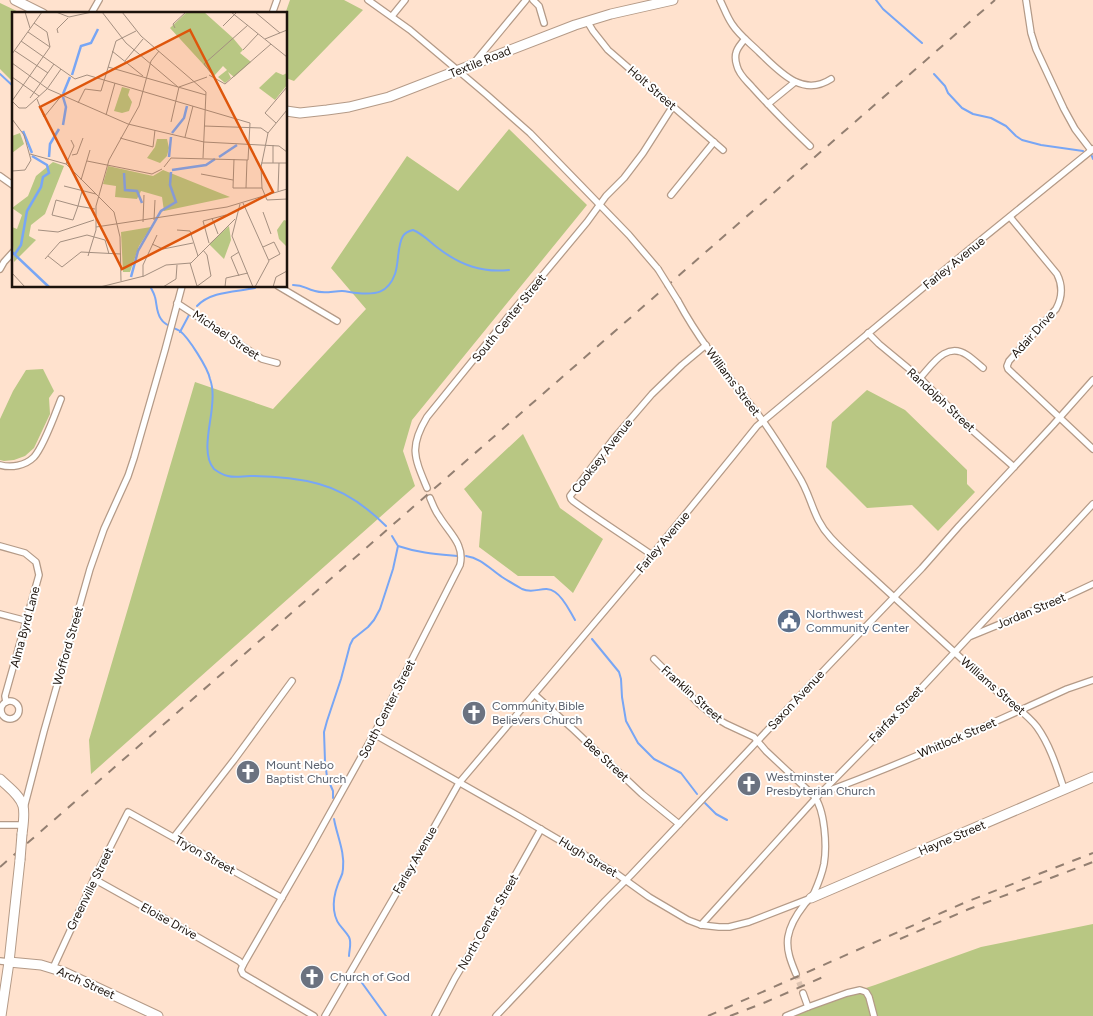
<svg xmlns="http://www.w3.org/2000/svg" width="1093" height="1016" font-family="Figtree,sans-serif">
  <rect width="100%" height="100%" fill="#ffe2ce"/>
  <g fill="#b8c783">
    <polygon points="290,0 344,0 363,10 294,81 286,78 286,14 285,14"/>
    <polygon points="0,3 23,14 14,14 14,83 0,69"/>
    <polygon points="509,129 587,205 412,420 403,451 415,486 91,774 89,740 195,382 273,409 366,309 331,268 407,156 458,191"/>
    <polygon points="43,369 54,391 49,398 50,414 34,448 25,456 14,460 4,461 0,460 0,419 13,391 26,370"/>
    <polygon points="867,390 905,410 967,470 967,484 975,492 938,531 912,505 867,508 826,467 832,422"/>
    <polygon points="523,434 560,508 603,539 573,593 554,576 518,576 479,547 482,512 464,489"/>
    <polygon points="1093,924 1093,1016 786,1016 808,1007 875,985 981,947"/>
  </g>
  <g fill="none" stroke-linecap="round" stroke-linejoin="round">
    <g stroke="#78a6f5" stroke-width="2">
      <polyline points="876,0 883,9 922,43"/>
      <polyline points="0,74 14,87"/>
      <polyline points="934,74 945,86 948,93 962,108 973,114 991,118 1006,126 1016,136 1022,140 1041,145 1083,151"/>
      <polyline points="1091,154 1093,159"/>
      <path d="M293,285C305,285 305,289 315,291C324,294 333,291 342,291C347,291 352,293 357,293C376,295 388,293 395,274C399,263 397,246 403,236C405,233 409,231 413,230C423,234 430,242 438,248C460,265 482,273 509,270"/>
      <path d="M150,286C152,290 154,293 155,297C157,304 156,312 161,319C165,326 173,327 180,331C188,337 208,368 210,379C213,387 213,397 212,406C211,424 201,454 214,469C218,472 223,475 228,476C235,478 243,476 250,476C273,476 297,478 319,484C345,491 367,507 386,526"/>
      <path d="M197,306C211,291 236,292 255,288"/>
      <polyline points="180,332 189,315"/>
      <path d="M392,536L398,546C419,553 435,554 457,556"/>
      <path d="M466,556C481,558 490,569 502,577C508,581 515,585 522,589C535,595 544,584 555,592C564,598 569,610 575,620"/>
      <polyline points="592,639 619,672 621,679 622,697 626,721 638,743 654,759 681,773 697,794"/>
      <polyline points="333,798 333,791 327,777 325,761 324,732 327,721 341,679 350,645 353,639 368,627 374,620 380,609 393,569 398,546"/>
      <polyline points="705,803 716,814 727,820"/>
      <path d="M334,819C337,836 345,852 343,869C343,875 340,878 338,884C335,892 333,901 334,910C336,925 342,926 349,937C352,943 349,950 349,956"/>
      <polyline points="357,976 386,1016"/>
    </g>
    <polyline stroke="#ddc3b1" stroke-width="5.5" stroke-dasharray="5.5 3" stroke-linecap="butt" points="796,974 803,993"/>
    <g stroke="#b49a87" stroke-width="8">
      <g id="street">
        <polyline points="368,0 410,30 487,95 530,133 629,235 658,269"/>
        <polyline points="533,0 539,6 544,23"/>
        <path d="M720,0C724,8 727,17 732,24C739,35 750,43 759,52C779,71 802,98 831,79"/>
        <polyline points="1026,0 1031,33 1036,49 1064,109 1075,129 1091,150"/>
        <polyline points="91,14 99,0"/>
        <polyline points="272,14 277,0"/>
        <polyline points="392,16 405,0"/>
        <polyline points="587,21 593,31 608,50 723,150"/>
        <path d="M745,39C737,48 733,54 737,66C739,75 747,81 753,88C771,108 790,127 810,146"/>
        <polyline points="473,64 526,0"/>
        <polyline points="768,104 795,82"/>
        <polyline points="0,176 14,186"/>
        <polyline points="671,195 714,142"/>
        <path d="M1010,217L1057,274C1063,286 1062,298 1056,309L1009,361L1007,366L1008,369L1093,449"/>
        <polyline points="0,269 4,262 14,251"/>
        <polyline points="278,286 337,321"/>
        <path d="M678,301C701,344 733,382 763,421C775,438 787,457 798,475C812,496 812,518 831,538C844,552 858,564 872,577C912,614 953,650 992,687C1006,701 1025,711 1037,727C1050,745 1057,768 1064,789"/>
        <polyline points="177,303 262,359 277,363"/>
        <polyline points="868,333 879,344 920,378 973,431 1014,467"/>
        <path d="M920,378C932,365 946,341 967,355C973,359 978,364 983,368"/>
        <path d="M0,465C11,468 25,466 34,457C44,446 55,414 61,399"/>
        <path d="M427,488C414,457 409,447 427,417L517,306L587,222L606,196L624,178L643,153L673,106"/>
        <polyline points="0,546 25,553 36,562 39,575 5,696 6,702"/>
        <path d="M652,555C626,537 599,520 573,501L571,499L570,496L615,437L652,394L682,365L706,345"/>
        <polyline points="0,614 27,621"/>
        <polyline points="971,636 1061,599 1093,584"/>
        <path d="M654,659L699,704L716,718L726,724L754,737L766,751L814,796C825,810 827,846 824,864C822,874 818,884 814,893C811,898 807,901 804,905C797,914 790,925 788,937C786,950 791,962 796,974"/>
        <polyline points="534,694 574,730 642,794 679,824"/>
        <circle cx="10" cy="710" r="9"/>
        <polyline points="374,734 520,817 617,874 649,897 688,920 701,925 719,927 729,927 749,922 811,898"/>
        <path d="M822,793C905,763 986,726 1067,689L1093,680"/>
        <polyline points="24,808 44,731 90,569 104,529 128,476 134,458 165,350 182,286"/>
        <polyline points="0,825 23,825"/>
        <polyline points="174,837 234,760 292,681"/>
        <polyline points="94,879 187,931 239,961 243,965"/>
        <polyline points="701,925 816,798 871,742 1093,504"/>
        <polyline points="0,961 9,962"/>
        <polyline points="53,968 94,879 128,812 282,898"/>
        <polyline points="808,1007 847,993 860,990 866,992 869,997 874,1016"/>
        <path d="M314,1016L243,974L241,970L243,965L310,849L374,734L460,565C465,544 449,533 439,516C435,511 433,505 430,498"/>
        <polyline points="325,1016 419,854 459,783 652,555 732,457 757,426 966,252 1093,149"/>
        <polyline points="435,1016 455,978 494,913 541,829"/>
        <polyline points="496,1016 605,901 631,875 829,665 922,568 959,526 1053,425 1093,380"/>
        <polyline points="786,1016 808,1007 803,993"/>
      </g>
    </g>
    <g stroke="#b49a87" stroke-width="11">
      <g id="secondary">
        <polyline points="15,0 43,14"/>
        <polyline points="286,111 300,113 327,110 349,107 389,97 575,25 611,14 673,0"/>
        <path d="M0,779C8,787 20,795 23,806C25,814 23,826 22,834"/>
        <polyline points="811,898 1093,777"/>
        <polyline points="9,962 41,965 64,972 158,1016"/>
        <polyline points="1,1016 9,962 20,860"/>
      </g>
    </g>
    <use href="#street" stroke="#fff" stroke-width="5.5"/>
    <use href="#secondary" stroke="#fff" stroke-width="9"/>
    <g stroke="#937f71" stroke-width="2" stroke-dasharray="9 9" stroke-linecap="butt">
      <polyline points="0,867 995,0"/>
      <polyline points="900,939 969,909 1093,862"/>
      <polyline points="708,1016 966,902 1093,853"/>
      <polyline points="730,1016 766,1002 823,977"/>
    </g>
    <g stroke="#b49a87" stroke-width="8" stroke-linecap="butt">
      <polyline id="street-bridge" points="658,269 678,301"/>
    </g>
    <g stroke="#b49a87" stroke-width="11" stroke-linecap="butt">
      <polyline id="secondary-bridge" points="20,860 22,834"/>
    </g>
    <use href="#street-bridge" stroke="#fff" stroke-width="5.5"/>
    <use href="#secondary-bridge" stroke="#fff" stroke-width="9"/>
  </g>
  <defs>
    <g id="civic-disc" transform="scale(1.25)"><circle r="9.5" fill="#5c6f8a" stroke="#fff"/><path d="M-.6-6.5H3V-4.5H.6V-3L4-1V1h2V6H-6V1h2V-1L-.6-3ZM-1.2 2.5V6h2.4V2.5Z" fill="#fff"/></g>
    <g id="church-disc" transform="scale(1.25)"><circle r="9.5" fill="#6b7280" stroke="#fff"/><path d="M-1.2-6h2.4v3.5h3.3v2.4h-3.3V6h-2.4V-.1h-3.3v-2.4h3.3Z" fill="#fff"/></g>
  </defs>
  <g fill-rule="evenodd">
    <use href="#civic-disc" x="789" y="621"/>
    <use href="#church-disc" x="474" y="713"/>
    <use href="#church-disc" x="248" y="772"/>
    <use href="#church-disc" x="749" y="784"/>
    <use href="#church-disc" x="312" y="977"/>
  </g>
  <g text-anchor="middle" dominant-baseline="central" stroke-width="4" stroke-linejoin="round" paint-order="stroke">
    <g font-size="12" fill="#1c130c" stroke="#fff">
      <text transform="translate(480 62) rotate(-22)">Textile Road</text>
      <text transform="translate(652 88) rotate(41)">Holt Street</text>
      <text transform="translate(954 263) rotate(-39)">Farley Avenue</text>
      <text transform="translate(509 318) rotate(-51)">South Center Street</text>
      <text transform="translate(1033 334) rotate(-48)">Adair Drive</text>
      <text transform="translate(226 335) rotate(34)">Michael Street</text>
      <text transform="translate(733 382) rotate(53)">Williams Street</text>
      <text transform="translate(941 400) rotate(43)">Randolph Street</text>
      <text transform="translate(602 456) rotate(-52)">Cooksey Avenue</text>
      <text transform="translate(663 542) rotate(-50)">Farley Avenue</text>
      <text transform="translate(1031 611) rotate(-23)">Jordan Street</text>
      <text transform="translate(25 627) rotate(-75)">Alma Byrd Lane</text>
      <text transform="translate(68 646) rotate(-74)">Wofford Street</text>
      <text transform="translate(993 686) rotate(41)">Williams Street</text>
      <text transform="translate(692 694) rotate(42)">Franklin Street</text>
      <text transform="translate(796 700) rotate(-47)">Saxon Avenue</text>
      <text transform="translate(387 709) rotate(-63)">South Center Street</text>
      <text transform="translate(896 714) rotate(-47)">Fairfax Street</text>
      <text transform="translate(957 738) rotate(-23)">Whitlock Street</text>
      <text transform="translate(606 760) rotate(43)">Bee Street</text>
      <text transform="translate(952 838) rotate(-23)">Hayne Street</text>
      <text transform="translate(205 855) rotate(29)">Tryon Street</text>
      <text transform="translate(588 857) rotate(31)">Hugh Street</text>
      <text transform="translate(415 860) rotate(-60)">Farley Avenue</text>
      <text transform="translate(90 889) rotate(-64)">Greenville Street</text>
      <text transform="translate(169 921) rotate(29)">Eloise Drive</text>
      <text transform="translate(488 922) rotate(-60)">North Center Street</text>
      <text transform="translate(86 983) rotate(24)">Arch Street</text>
    </g>
    <g font-size="12" fill="#4e5e75" stroke="#fff" text-anchor="start">
      <text x="806" y="614">Northwest<tspan x="806" dy="14">Community Center</tspan></text>
    </g>
    <g font-size="12" fill="#5b616d" stroke="#fff" text-anchor="start">
      <text x="492" y="706">Community Bible<tspan x="492" dy="14">Believers Church</tspan></text>
      <text x="266" y="765">Mount Nebo<tspan x="266" dy="14">Baptist Church</tspan></text>
      <text x="766" y="777">Westminster<tspan x="766" dy="14">Presbyterian Church</tspan></text>
      <text x="330" y="977">Church of God</text>
    </g>
  </g>
  <g transform="translate(12 12)">
    <rect width="275" height="275" fill="#ffe2ce"/>
    <path d="M175,0H192L221,26L231,38L228,41L239,50L222,65L216,60L219,66L213,71L206,65L215,58L211,54L202,64L158,16ZM264,60L271,63L275,61V73L263,88L247,76ZM110,75L118,77L116,83L120,90L117,99L110,101L102,99ZM8,121L12,132L0,141V124ZM145,127H155L157,136L155,144L148,151L135,146L143,135ZM41,150L52,154L33,202L19,213L17,224L24,228L2,250L0,215L5,217L10,203L0,196L16,184L24,164ZM96,154L141,164L151,158L218,185L152,199L150,185L129,179L125,187L103,185L104,174L91,172ZM272,208L275,209V235L267,227L265,218ZM217,214L219,228L212,247L197,232ZM139,215L127,234L118,260H111L109,220Z" fill="#b8c783"/>
    <path fill="none" stroke="#78a6f5" stroke-width="2.5" d="M60,63L69,34L79,31L86,17M51,82L58,65M51,113L54,95L51,85M11,119L20,141M160,121L172,106L175,94M37,145L38,132L47,117M157,145L159,125M207,145L225,133M160,158L194,153L203,147M112,161L113,178L125,179L130,191M0,240L37,275M3,242L9,233L15,199L29,175L31,165L37,161L35,153L20,144M119,265L126,239L149,199L164,190L158,173L159,160"/>
    <path fill="none" stroke="#a48f80" stroke-width="1" d="M13,0L18,16M44,0L57,5L80,0M90,0L114,31L166,75M110,0L129,24L194,80L191,146M219,0L275,45M243,0L268,21M22,11L35,20L38,35M211,14L225,0M163,16L161,12L174,0M16,20L38,35M46,21L45,17L56,6M253,27L275,18M9,29L63,67L75,63L238,111L236,148L159,146L152,155M38,35L0,89L7,96H14L35,77L49,57M231,38L246,22M3,39L36,61M100,39L131,64M0,42L30,0M113,49L131,27M0,51L36,77L116,112L192,130L267,134L275,140M96,55L194,83M199,61L192,52L236,13M197,63L213,72L259,32M0,65L27,84M18,86L42,52M25,87L32,105L50,83M66,91L73,77L89,79L104,29L124,19M275,98L256,121L249,155L250,176L255,188L275,187M94,103L103,71M0,107L12,123L19,148L13,158L0,159M159,110L167,75L195,65M264,111L253,101L275,75M192,114L249,116L256,121M173,125L181,94M108,126L141,135L143,118M18,142L54,152L102,200L108,225L109,269M60,143L65,142L71,126M222,147L221,176H250M75,149L140,162L150,157M249,151H275M261,151V133M54,152L62,134L59,128M189,162L221,168M69,168L78,138M52,174L84,182M234,176L235,148M70,179L66,194L44,188L40,203L61,208L66,194L83,197M266,179L267,151M231,191L257,249L243,275M228,192L220,224L241,275M251,200L259,222M200,206L206,222M142,208L143,188M131,210L132,183M84,215L215,195L275,177M26,218L46,220L82,208M165,218L178,219L186,244M197,231L191,209L214,203M140,232L151,237L181,231M251,235L262,230L268,242L257,248M36,244L50,255L69,240L109,242M76,244L84,218V194L97,148L127,94L139,49L147,39M33,247L48,230L75,223L93,228L97,242M178,251L185,274M0,261L13,275M227,264L219,245L227,240M131,265V253L145,223M88,275L132,264L154,253L179,251L223,207M151,275L164,267L165,253M184,275L199,264L195,243L191,238M213,275L214,266L236,261M261,275L264,265L275,259"/>
    <path fill="#de560c" fill-opacity="0.15" stroke="#de560c" stroke-width="2.5" d="M178,18L261,180L110,257L28,95Z"/>
    <rect width="275" height="275" fill="none" stroke="#1c130c" stroke-width="2.5"/>
  </g>
</svg>
